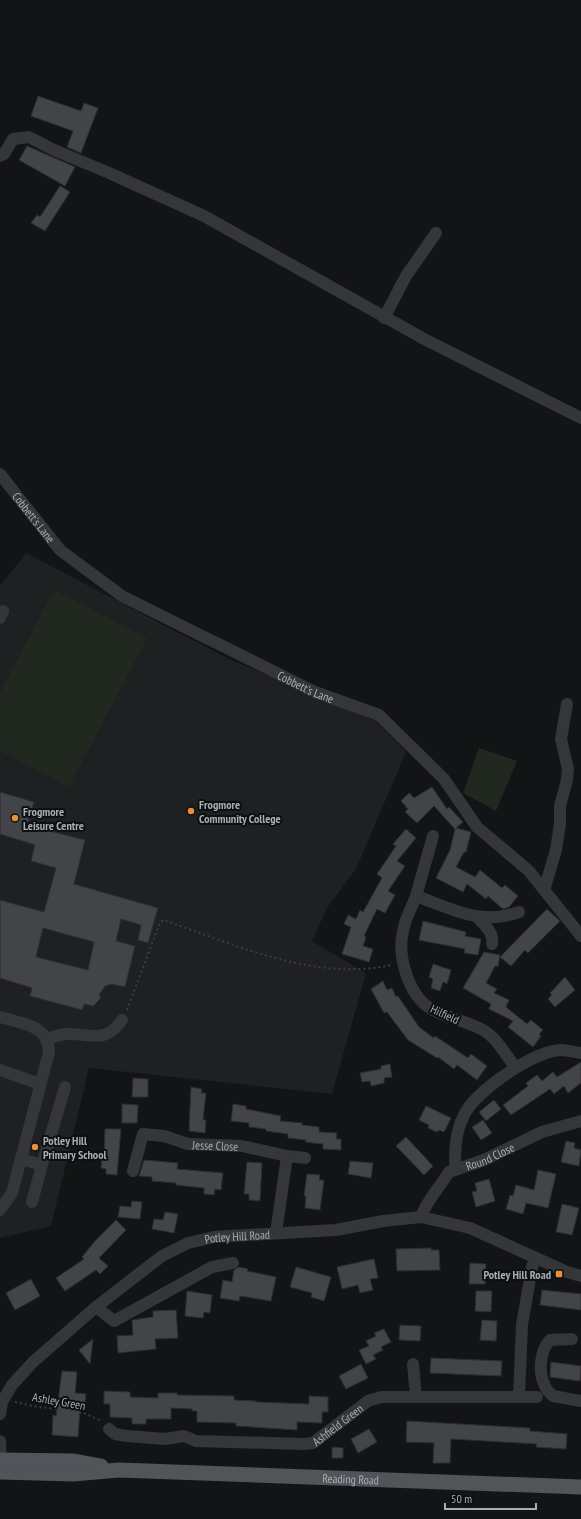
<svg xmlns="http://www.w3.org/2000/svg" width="581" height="1519" font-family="'PT Sans Narrow',sans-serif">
  <rect width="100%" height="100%" fill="#131415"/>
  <polygon fill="#1f2022" points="26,553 229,659 375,721 406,752 356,869 327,908 312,941 366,973 332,1094 89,1068 51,1226 0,1238 0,586"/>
  <g fill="#202820">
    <polygon points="54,590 147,638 69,787 0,751 0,693"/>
    <polygon points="479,748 517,761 496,811 463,793"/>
  </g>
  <g fill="#424448" stroke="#2d2e31" fill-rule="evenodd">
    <polygon points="38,96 81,111 84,103 98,108 81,153 67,147 73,131 31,116"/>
    <polygon points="27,146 75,167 65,186 19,160"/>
    <polygon points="60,186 70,192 45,231 31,223 37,215 40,217"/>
    <polygon points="432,787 447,809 449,807 463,822 456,828 471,832 466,852 464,852 456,867 475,877 480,870 502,888 505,885 518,896 509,907 503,909 488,896 486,899 467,884 463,892 436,878 450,850 455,829 434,806 417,823 405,812 408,809 401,801 409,793 414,798"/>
    <path d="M0,792L34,802L27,825L85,840L74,884L158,908L148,943L138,940L141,925L121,919L116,941L135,946L125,987L112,984L105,986L99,995L101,998L93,1006L84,1004L82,1010L30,996L32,988L0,978V900L44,912L56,868L31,861L35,845L0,834ZM43,928L94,942L88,970L36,957Z"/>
    <polygon points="406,829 416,838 397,861 405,866 388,891 395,895 385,913 377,909 364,936 366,937 363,946 373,949 369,962 342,954 351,927 344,924 348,915 356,919 360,910 363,912 382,878 377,874 396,846 393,844"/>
    <polygon points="547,909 560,921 528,953 525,950 511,966 500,957"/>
    <polygon points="423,921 466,932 465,936 481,939 478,955 464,953 465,949 419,940"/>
    <polygon points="484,952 500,955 498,966 495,966 486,983 497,989 494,993 509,1000 506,1007 527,1024 531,1020 543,1030 539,1034 541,1036 533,1047 508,1027 513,1021 489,1009 491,1004 463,988"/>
    <polygon points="433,964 451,970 447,984 443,982 440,991 431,988 433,979 429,977"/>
    <polygon points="565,977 575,990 555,1007 548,999 552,995 550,993"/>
    <polygon points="383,981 387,990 392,988 396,997 398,996 419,1027 431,1036 434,1038 435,1036 468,1058 471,1054 487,1066 477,1080 457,1065 454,1069 438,1057 437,1058 408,1040 387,1012 384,1013 371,989"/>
    <polygon points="581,1062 581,1083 568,1093 564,1086 554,1094 550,1089 511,1115 503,1105 528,1086 526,1083 537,1075 542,1081 553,1072 557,1077"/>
    <polygon points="390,1064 392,1077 384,1078 384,1083 371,1086 370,1081 362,1082 360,1073 381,1069 381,1066"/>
    <polygon points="133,1078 148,1079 148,1097 132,1097"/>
    <polygon points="191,1087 202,1089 201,1093 206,1093 203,1120 206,1120 205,1133 189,1131"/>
    <polygon points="494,1100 501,1109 486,1121 479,1112"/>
    <polygon points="122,1104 138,1105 137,1123 122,1123"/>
    <polygon points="233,1104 246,1106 246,1109 281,1116 280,1121 302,1123 302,1125 319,1127 319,1132 337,1133 336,1139 341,1139 341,1150 323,1149 323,1144 305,1142 306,1140 288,1138 288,1134 266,1131 266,1129 249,1127 249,1123 231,1121"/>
    <polygon points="426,1106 451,1118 444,1132 439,1130 437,1132 428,1128 429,1125 419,1120"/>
    <polygon points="483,1120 492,1133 481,1140 472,1127"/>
    <polygon points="105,1129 121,1129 117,1175 106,1174 106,1169 101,1168 102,1155 104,1155"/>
    <polygon points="406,1137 433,1166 424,1175 396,1146"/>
    <polygon points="566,1141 575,1143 574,1148 581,1150 579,1166 561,1162"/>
    <polygon points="144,1160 178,1163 177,1169 223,1173 221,1190 215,1189 214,1195 204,1194 204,1188 176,1185 176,1183 152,1181 152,1177 139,1176"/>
    <polygon points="350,1161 373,1163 371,1178 348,1174"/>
    <polygon points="247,1162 262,1163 260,1201 249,1200 249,1194 244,1194"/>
    <polygon points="538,1170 556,1174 548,1208 526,1203 523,1214 506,1209 510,1195 513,1196 516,1185 534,1190"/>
    <polygon points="307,1174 320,1175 319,1180 324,1180 320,1210 305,1208 306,1196 304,1196"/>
    <polygon points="489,1179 495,1201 476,1207 472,1192 477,1191 475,1183"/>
    <polygon points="132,1201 142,1202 140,1219 118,1217 120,1206 131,1207"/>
    <polygon points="562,1204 579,1208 572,1235 556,1232"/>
    <polygon points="165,1212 178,1214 174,1233 152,1229 154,1219 163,1220"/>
    <polygon points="116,1220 126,1230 99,1258 108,1266 100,1274 96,1270 65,1291 56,1278 84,1259 82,1257 95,1241"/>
    <polygon points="431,1248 431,1250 439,1250 440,1270 397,1271 396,1249"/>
    <polygon points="374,1259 378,1278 370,1279 373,1290 360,1293 358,1285 342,1289 337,1267"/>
    <polygon points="470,1263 486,1264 485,1284 469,1284"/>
    <polygon points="239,1267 248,1269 247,1271 276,1277 271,1301 240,1296 239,1301 220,1298 223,1280 232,1282 234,1270"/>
    <polygon points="296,1267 331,1277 324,1301 311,1297 312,1293 290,1287"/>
    <polygon points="31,1279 40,1296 15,1310 6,1293"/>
    <polygon points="542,1290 581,1294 581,1310 540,1305"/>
    <polygon points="187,1291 212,1295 210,1313 204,1312 203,1318 185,1316"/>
    <polygon points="476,1291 492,1291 491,1312 475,1311"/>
    <polygon points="176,1310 178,1338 155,1339 156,1349 118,1353 117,1336 133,1335 132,1320 153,1317 153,1311"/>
    <polygon points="482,1320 497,1321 496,1341 480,1340"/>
    <polygon points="400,1325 421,1326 420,1341 399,1340"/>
    <polygon points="384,1329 391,1342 381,1347 383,1350 373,1355 376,1359 366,1364 359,1350 369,1346 366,1341 376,1336 374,1333"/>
    <polygon points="93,1339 90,1364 79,1350"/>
    <polygon points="431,1358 502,1361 501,1376 430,1373"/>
    <polygon points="551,1362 581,1366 580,1381 550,1377"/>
    <polygon points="361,1364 368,1378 346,1389 339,1376"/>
    <polygon points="62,1371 77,1372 75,1393 86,1394 84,1409 80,1409 78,1437 52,1435 53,1415 56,1416"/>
    <polygon points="104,1391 130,1392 130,1397 158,1398 158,1393 177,1393 177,1395 234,1396 234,1400 256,1401 256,1402 309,1404 309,1396 328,1397 328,1412 322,1412 322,1423 297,1422 297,1430 236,1426 236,1423 197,1422 197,1411 192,1411 192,1409 171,1408 171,1419 146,1419 146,1424 132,1424 132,1418 110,1417 110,1404 104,1404"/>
    <polygon points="407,1421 530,1428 530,1431 567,1434 566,1449 536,1447 537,1444 451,1439 450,1463 433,1463 434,1443 406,1442"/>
    <polygon points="369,1429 377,1442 358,1453 351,1439"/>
    <polygon points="332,1447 343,1448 343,1458 332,1458"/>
  </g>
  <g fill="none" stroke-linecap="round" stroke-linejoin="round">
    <g stroke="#3b3d41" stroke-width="2" stroke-dasharray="2 3" stroke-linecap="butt">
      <path d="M127,1010L159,925L163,920C235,944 313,982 391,965"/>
      <polyline points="15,1402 33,1406 84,1413 102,1421"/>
    </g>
    <g stroke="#35363a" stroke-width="12">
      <polyline points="0,156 4,154 13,139 29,137 54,150 107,172 204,216 426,340 581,418"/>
      <polyline points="384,318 406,276 436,233"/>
      <path id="s1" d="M0,474L60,550L122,596L315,692L379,715L444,779L477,827L529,871L581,936"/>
      <polyline points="0,618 3,611"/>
      <polyline points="544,890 556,850 560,824 560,806 567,780 568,769 561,739 567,704"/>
      <polyline points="416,896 433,836"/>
      <path d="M478,918C485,925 494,933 492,944"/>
      <path d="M0,1017C22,1024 48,1024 49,1052L12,1193L0,1210"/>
      <path d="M47,1039C53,1037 59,1035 65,1034C90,1033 105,1045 122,1020"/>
      <path d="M515,1067C506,1055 496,1037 483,1030C468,1022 450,1018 435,1011C409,999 397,957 403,931C405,919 412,907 416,896C453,909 480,926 519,912"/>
      <polyline points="0,1070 40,1084"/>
      <polyline points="287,1156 305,1158"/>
      <polyline points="21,1159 42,1165 65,1087"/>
      <path d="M455,1169C455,1150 455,1133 464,1115C476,1091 532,1052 560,1050C567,1050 574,1052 581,1053"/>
      <path id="s2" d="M133,1171L143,1134L164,1136L188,1144L242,1146L287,1156L276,1233"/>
      <polyline points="32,1202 42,1165"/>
      <path id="s3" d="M421,1217C426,1201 440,1187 449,1172L484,1160L542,1132L581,1121"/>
      <polyline points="96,1307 114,1321 212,1267 233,1263"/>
      <path d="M572,1339L550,1340C540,1350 538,1373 545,1386C546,1390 550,1393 553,1396L581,1401"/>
      <polyline points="413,1364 416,1397"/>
      <polyline points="519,1396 522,1325 532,1267 536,1258"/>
      <path id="s4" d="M0,1414L2,1402L12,1385L33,1362L96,1307L162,1256L188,1243L214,1237L336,1230L383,1221L421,1217L470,1228L567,1272L581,1276"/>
      <path id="s5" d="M109,1429L115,1434L127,1436L165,1439L184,1436L196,1441L304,1444L313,1443L368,1401L381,1397H537"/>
      <polyline points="0,1441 1,1469"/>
    </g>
    <g stroke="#515459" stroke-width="15">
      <polyline points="0,1460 74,1461 101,1466"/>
      <path id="s6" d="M0,1472L73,1474L119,1470L581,1487"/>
    </g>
  </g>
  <g fill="#e79039" stroke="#0e0f10" stroke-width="1.5">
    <circle cx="191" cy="811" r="4"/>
    <circle cx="15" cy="818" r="4"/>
    <circle cx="35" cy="1147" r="4"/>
    <rect x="555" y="1270" width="8" height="8" rx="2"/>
  </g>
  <g text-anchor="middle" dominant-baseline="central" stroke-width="4" stroke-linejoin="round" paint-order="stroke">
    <g font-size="12" fill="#a6adb5" stroke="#0e0f10">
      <text stroke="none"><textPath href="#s1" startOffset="55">Cobbett's Lane</textPath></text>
      <text stroke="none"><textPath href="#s1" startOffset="379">Cobbett's Lane</textPath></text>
      <text transform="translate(445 1014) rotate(25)">Hilfield</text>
      <text stroke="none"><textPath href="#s2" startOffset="112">Jesse Close</textPath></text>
      <text stroke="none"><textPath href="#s3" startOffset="97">Round Close</textPath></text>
      <text stroke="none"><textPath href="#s4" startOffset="309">Potley Hill Road</textPath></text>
      <text transform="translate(59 1401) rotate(10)">Ashley Green</text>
      <text stroke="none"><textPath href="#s5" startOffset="238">Ashfield Green</textPath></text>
      <text stroke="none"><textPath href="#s6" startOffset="351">Reading Road</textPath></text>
    </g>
    <g font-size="12" font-weight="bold" fill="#a6adb5" stroke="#0e0f10" text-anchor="start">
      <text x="199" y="804">Frogmore<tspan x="199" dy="14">Community College</tspan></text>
      <text x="23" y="811">Frogmore<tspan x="23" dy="14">Leisure Centre</tspan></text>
      <text x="43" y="1140">Potley Hill<tspan x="43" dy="14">Primary School</tspan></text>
      <text x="551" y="1274" text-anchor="end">Potley Hill Road</text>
    </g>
  </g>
  <path d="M445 1503v6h91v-6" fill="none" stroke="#a6adb5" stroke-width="2"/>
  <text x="451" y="1503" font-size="12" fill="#a6adb5" stroke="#0e0f10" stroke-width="3" paint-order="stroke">50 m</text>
</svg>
